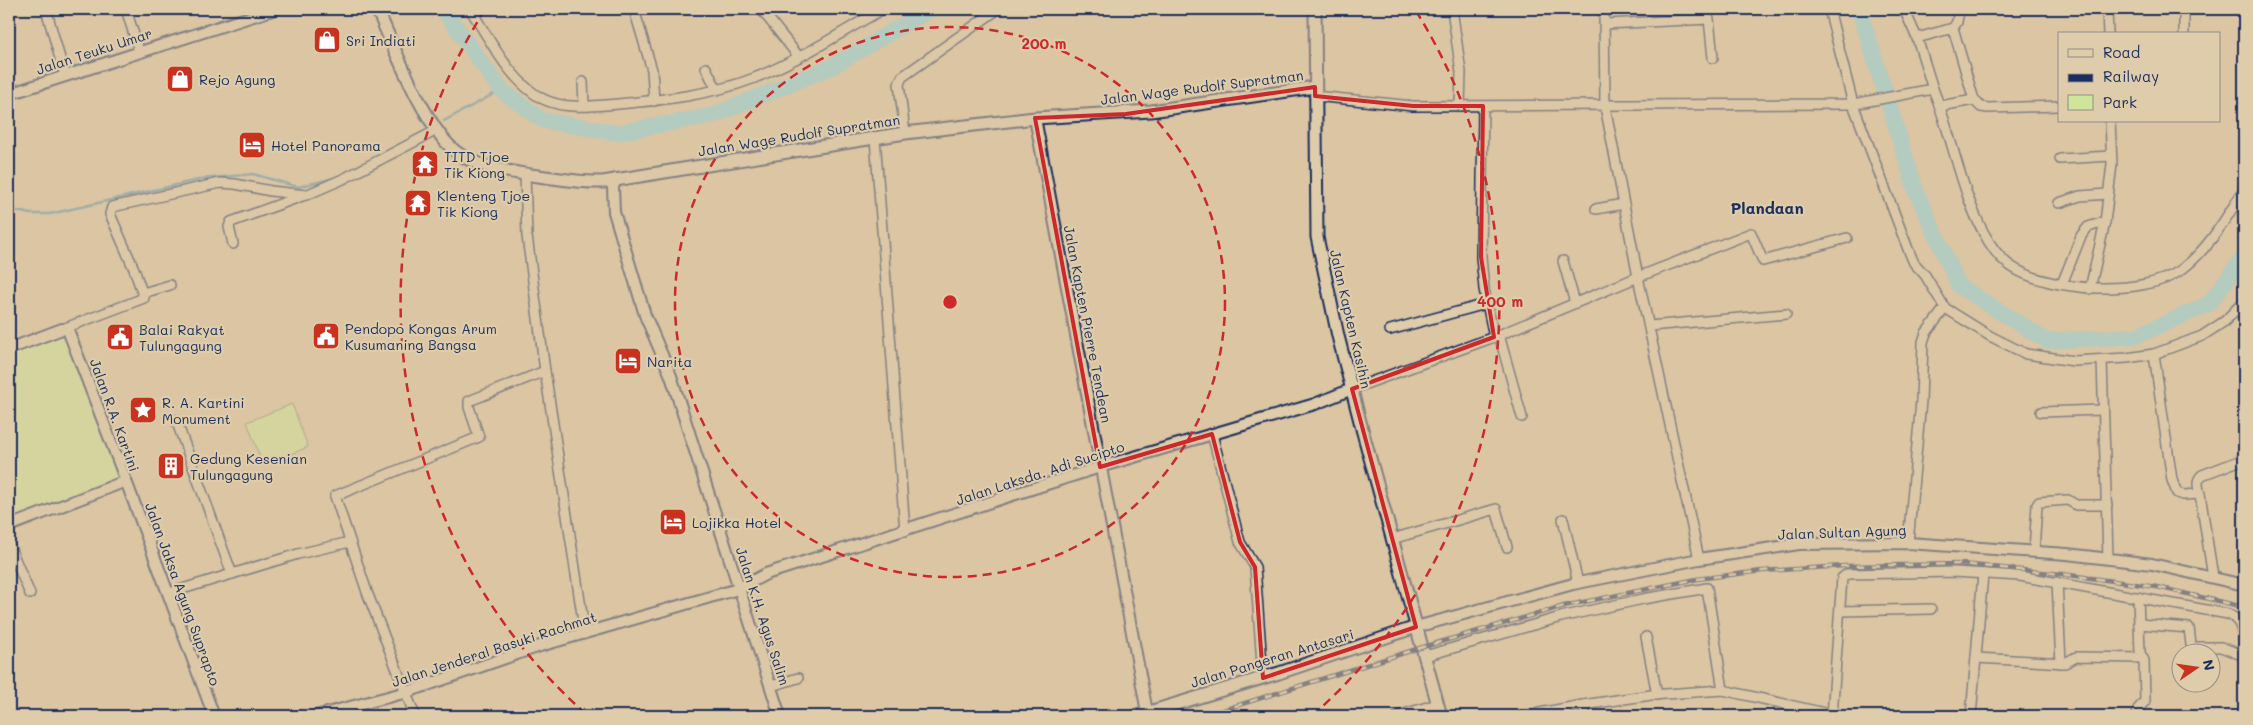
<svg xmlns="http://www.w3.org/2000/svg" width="2253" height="725" font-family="Mali,sans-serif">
  <rect width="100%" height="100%" fill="#dbc5a2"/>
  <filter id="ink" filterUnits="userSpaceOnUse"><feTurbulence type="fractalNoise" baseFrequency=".02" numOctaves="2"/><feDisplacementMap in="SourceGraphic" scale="10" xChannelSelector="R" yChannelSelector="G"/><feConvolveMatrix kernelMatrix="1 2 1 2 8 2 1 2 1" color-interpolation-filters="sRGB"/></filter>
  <g filter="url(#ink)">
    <g fill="#cee59a" stroke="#748a7c">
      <polygon points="65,332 120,478 9,520 9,351"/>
      <polygon points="292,404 308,447 263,465 247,422"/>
    </g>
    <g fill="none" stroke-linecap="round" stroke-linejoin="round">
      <g stroke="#5b91af" stroke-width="2.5">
        <polyline points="444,121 501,90"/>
        <polyline points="420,134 431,128"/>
        <polyline points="9,209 30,214 50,214 202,179 253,174 298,187 338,177"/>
      </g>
      <g stroke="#86d3e5" stroke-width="16">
        <polyline points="443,9 501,90 542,120 617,133 714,115 831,67 931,9"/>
        <polyline points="1859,9 1916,191 1959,286 2047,341 2136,336 2209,304 2244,256"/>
      </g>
      <g stroke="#1b2f5e" stroke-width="12">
        <g id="minor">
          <polyline points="46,9 65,76"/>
          <polyline points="126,9 139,51"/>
          <path d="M470,9C490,39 510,82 543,99C565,110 595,106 618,104C663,100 710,95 752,79C798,61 840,33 883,9"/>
          <polyline points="634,9 652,70 654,101"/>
          <polyline points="761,9 799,57"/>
          <polyline points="1452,9 1461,72 1460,106"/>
          <polyline points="1604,9 1605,106 1638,277 1699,559"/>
          <polyline points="1829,9 1853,104 1908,249 1914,263 1925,275 1945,308 1990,336 2026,354 2074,361 2127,358 2154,354 2202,336 2225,321 2244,301"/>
          <polyline points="1904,9 1917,38"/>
          <polyline points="2107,9 2108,34"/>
          <polyline points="1774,10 1784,9"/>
          <polyline points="1605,24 1709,19 1713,58"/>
          <polyline points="1953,28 1974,100 1981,107 1988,108 2059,106"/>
          <polyline points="2184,34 2184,9"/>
          <polyline points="706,68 717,90"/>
          <polyline points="583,82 584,105"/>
          <path d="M1933,89C1953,137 1962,199 1989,242C1995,252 2003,261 2012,267C2050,292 2144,297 2181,270C2208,250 2226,218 2244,190"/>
          <polyline points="1315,96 1413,106 1853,104 1933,89 1917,38 1953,28 1957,22 1959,9"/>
          <polyline points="1483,106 1481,257 1484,289 1494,337"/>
          <polyline points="1940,106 1974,100"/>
          <polyline points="905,133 899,84 902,77 998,9"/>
          <polyline points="875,138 905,531"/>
          <polyline points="2060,159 2111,156"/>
          <polyline points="525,174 527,236 545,371 585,634"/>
          <polyline points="2059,203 2080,196 2108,194"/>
          <polyline points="1596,209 1624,204"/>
          <polyline points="233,244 229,227 231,222 305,195"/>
          <polyline points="1563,261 1575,303"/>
          <polyline points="2062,284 2081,236 2088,227 2105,222"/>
          <polyline points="2090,289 2105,222 2112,164 2110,121"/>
          <polyline points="143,293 170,285"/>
          <polyline points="1649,326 1786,314"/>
          <polyline points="65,328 144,298 134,269 110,214 112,207 220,183 235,184 271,191 306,195 343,179 437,130"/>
          <polyline points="1390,330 1486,304"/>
          <polyline points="1499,335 1522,417"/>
          <polyline points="2154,354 2172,480 2177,493 2183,495 2200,494 2213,577"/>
          <polyline points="2102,360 2108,558"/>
          <polyline points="1352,389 1494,337 1638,277 1751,233 1763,261 1847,238"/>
          <polyline points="2041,412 2102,410"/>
          <polyline points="176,420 232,574"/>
          <polyline points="1212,434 1240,542 1255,567 1263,678"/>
          <path d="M2200,494C2198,487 2196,480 2202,475L2244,459"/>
          <polyline points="1563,519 1578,583"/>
          <polyline points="1392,539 1496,509 1507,547"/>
          <polyline points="1908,543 1921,401 1923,342 1926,333 1945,308"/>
          <polyline points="9,545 30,594"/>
          <polyline points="2034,551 2037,505 2039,502 2068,500 2076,505 2107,505"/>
          <polyline points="2057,582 2061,663"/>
          <polyline points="169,593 298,554 350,542"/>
          <polyline points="1840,611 1931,609"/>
          <polyline points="2139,624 2189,628 2191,645 2194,647 2221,647 2244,656"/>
          <polyline points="1646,637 1657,695"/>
          <polyline points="1425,656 1561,617 1643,599 1707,588 1723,690"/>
          <polyline points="1976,658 2065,663 2076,657 2143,658"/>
          <polyline points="771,686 798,678"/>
          <polyline points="1583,705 1586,716"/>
          <polyline points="415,716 367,592 335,496 479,437 469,407 469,401 545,371"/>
          <polyline points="1398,716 1437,704"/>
          <polyline points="1523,716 1583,705 1651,695 1723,690 1838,716"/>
          <path d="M1832,716L1842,578L1847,574L1954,572L2020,576L2228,614C2245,622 2242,636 2244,653"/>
          <polyline points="1971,716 1983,574"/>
          <polyline points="2137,716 2138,709 2145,701 2144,661 2140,653 2138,597"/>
        </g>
      </g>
      <g stroke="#1b2f5e" stroke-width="14">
        <g id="tertiary">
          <polyline points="9,94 275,9"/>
          <polyline points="1035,118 1147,712"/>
          <polyline points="616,179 613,187 614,212 645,315 671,376 780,716"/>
          <polyline points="9,349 62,329 68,330 126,481 9,526"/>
          <polyline points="126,481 214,716"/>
          <polyline points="1416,627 1573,584 1699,559 1799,544 1908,543 2067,554 2152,564 2244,585"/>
          <polyline points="316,716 407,692 540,646 738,589 766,574 1100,467 1315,404 1352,389"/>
        </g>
      </g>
      <g stroke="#1b2f5e" stroke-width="15">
        <g id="secondary">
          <path d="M377,9C393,45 427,133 459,154C481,168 506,171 531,175C555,178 579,183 603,182L905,133L1035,118L1151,111L1315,87"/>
          <polyline points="1315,9 1317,237 1338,336 1362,429 1441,716"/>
          <polyline points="1136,716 1279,673 1416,627"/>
        </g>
      </g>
      <use href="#minor" stroke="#deccaa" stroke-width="9"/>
      <use href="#tertiary" stroke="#deccaa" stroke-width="10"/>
      <use href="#secondary" stroke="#deccaa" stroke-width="11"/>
      <g stroke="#1b2f5e" stroke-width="4.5">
        <polyline id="rail" points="1204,716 1423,647 1564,606 1697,579 1762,571 1845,566 1962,564 2062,574 2157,587 2244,607"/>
      </g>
      <use href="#rail" stroke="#deccaa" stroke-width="2.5" stroke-dasharray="8" stroke-linecap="butt"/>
    </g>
  </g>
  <path d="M0 0H2253V725H0ZM1315,87V96L1413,106H1483L1481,257L1494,337L1352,389L1416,627L1263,678L1255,567L1240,542L1212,434L1100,467L1035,118L1126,114Z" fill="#dbc5a2" fill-opacity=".55" fill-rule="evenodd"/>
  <path fill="none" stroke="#cd282b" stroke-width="4" stroke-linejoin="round" d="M1315,87V96L1413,106H1483L1481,257L1494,337L1352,389L1416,627L1263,678L1255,567L1240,542L1212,434L1100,467L1035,118L1126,114Z"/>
  <g fill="none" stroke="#cd282b" stroke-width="2.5" stroke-dasharray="9 6">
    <circle cx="950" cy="302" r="275"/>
    <path d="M586 714A550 550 0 0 1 484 11M1416 11A550 550 0 0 1 1314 714"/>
  </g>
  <defs>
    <g id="shop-square" transform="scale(1.4375)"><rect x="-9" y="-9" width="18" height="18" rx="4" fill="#c8321e" stroke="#deccaa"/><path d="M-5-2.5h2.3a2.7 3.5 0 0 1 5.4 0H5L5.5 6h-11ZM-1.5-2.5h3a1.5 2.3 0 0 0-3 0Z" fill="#fff"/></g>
    <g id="hotel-square" transform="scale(1.4375)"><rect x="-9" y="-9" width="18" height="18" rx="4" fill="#c8321e" stroke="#deccaa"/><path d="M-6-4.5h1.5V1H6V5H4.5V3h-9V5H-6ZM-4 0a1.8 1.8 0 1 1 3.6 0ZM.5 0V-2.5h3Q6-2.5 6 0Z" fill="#fff"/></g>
    <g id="temple-square" transform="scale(1.4375)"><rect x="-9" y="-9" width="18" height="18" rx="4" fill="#c8321e" stroke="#deccaa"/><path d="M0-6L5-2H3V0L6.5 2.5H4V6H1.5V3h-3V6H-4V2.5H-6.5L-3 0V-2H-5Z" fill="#fff"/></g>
    <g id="civic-square" transform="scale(1.4375)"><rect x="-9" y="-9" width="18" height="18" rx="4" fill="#c8321e" stroke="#deccaa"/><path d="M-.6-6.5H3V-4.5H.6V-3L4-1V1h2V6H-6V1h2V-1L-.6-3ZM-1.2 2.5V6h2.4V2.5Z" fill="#fff"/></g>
    <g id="sight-square" transform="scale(1.4375)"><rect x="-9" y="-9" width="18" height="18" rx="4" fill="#c8321e" stroke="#deccaa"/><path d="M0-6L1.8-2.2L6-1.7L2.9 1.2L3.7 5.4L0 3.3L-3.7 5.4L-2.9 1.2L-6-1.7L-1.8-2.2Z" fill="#fff"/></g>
    <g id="building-square" transform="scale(1.4375)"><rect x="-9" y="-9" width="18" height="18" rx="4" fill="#c8321e" stroke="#deccaa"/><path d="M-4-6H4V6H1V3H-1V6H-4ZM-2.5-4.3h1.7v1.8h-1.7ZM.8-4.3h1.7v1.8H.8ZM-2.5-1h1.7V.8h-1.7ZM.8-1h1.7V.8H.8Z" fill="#fff"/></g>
  </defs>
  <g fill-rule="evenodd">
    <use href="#shop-square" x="327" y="40"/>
    <use href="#shop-square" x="180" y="79"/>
    <use href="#hotel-square" x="252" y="145"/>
    <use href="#temple-square" x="425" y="164"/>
    <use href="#temple-square" x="418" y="203"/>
    <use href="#civic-square" x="326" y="336"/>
    <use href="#civic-square" x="120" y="337"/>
    <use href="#hotel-square" x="628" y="361"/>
    <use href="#sight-square" x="143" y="410"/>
    <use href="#building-square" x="171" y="466"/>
    <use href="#hotel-square" x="673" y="522"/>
  </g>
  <g text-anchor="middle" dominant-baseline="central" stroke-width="4.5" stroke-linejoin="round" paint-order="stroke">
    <g font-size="14" fill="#1b2f5e" stroke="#deccaa" text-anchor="start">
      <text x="346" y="40">Sri Indiati</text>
      <text x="199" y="79">Rejo Agung</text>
      <text x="271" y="145">Hotel Panorama</text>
      <text x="444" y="156">TITD Tjoe<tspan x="444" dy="16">Tik Kiong</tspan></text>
      <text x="437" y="195">Klenteng Tjoe<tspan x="437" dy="16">Tik Kiong</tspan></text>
      <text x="345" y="328">Pendopo Kongas Arum<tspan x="345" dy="16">Kusumaning Bangsa</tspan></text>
      <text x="139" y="329">Balai Rakyat<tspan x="139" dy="16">Tulungagung</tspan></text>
      <text x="647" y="361">Narita</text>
      <text x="162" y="402">R. A. Kartini<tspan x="162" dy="16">Monument</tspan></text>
      <text x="190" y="458">Gedung Kesenian<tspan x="190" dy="16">Tulungagung</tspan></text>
      <text x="692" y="522">Lojikka Hotel</text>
    </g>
    <g font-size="14" fill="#1b2f5e" stroke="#deccaa">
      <text transform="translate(94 51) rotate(-18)">Jalan Teuku Umar</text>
      <text transform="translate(1202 87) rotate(-7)">Jalan Wage Rudolf Supratman</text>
      <text transform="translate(799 135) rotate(-9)">Jalan Wage Rudolf Supratman</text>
      <text transform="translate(1351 319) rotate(77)">Jalan Kapten Kasihin</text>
      <text transform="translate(1088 324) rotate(79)">Jalan Kapten Pierre Tendean</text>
      <text transform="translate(115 415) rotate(70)">Jalan R.A. Kartini</text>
      <text transform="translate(1040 473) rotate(-18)">Jalan Laksda. Adi Sucipto</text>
      <text transform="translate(1842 532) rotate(-2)">Jalan Sultan Agung</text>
      <text transform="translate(183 594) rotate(70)">Jalan Jaksa Agung Suprapto</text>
      <text transform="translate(763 616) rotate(72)">Jalan K.H. Agus Salim</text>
      <text transform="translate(494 649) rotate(-18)">Jalan Jenderal Basuki Rachmat</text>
      <text transform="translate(1272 658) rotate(-17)">Jalan Pangeran Antasari</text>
    </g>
    <g font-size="16" font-weight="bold" fill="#1b2f5e" stroke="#deccaa">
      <text x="1767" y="207">Plandaan</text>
    </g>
  </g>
  <circle cx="950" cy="302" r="8" fill="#cd282b" stroke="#deccaa" stroke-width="2.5"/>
  <g font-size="15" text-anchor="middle" font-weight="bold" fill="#cd282b" stroke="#deccaa" stroke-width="4.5" stroke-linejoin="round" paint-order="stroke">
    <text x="1044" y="49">200 m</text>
    <text x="1500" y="307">400 m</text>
  </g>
  <rect width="2253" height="725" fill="none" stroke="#deccaa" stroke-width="30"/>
  <rect x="15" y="15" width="2223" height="695" fill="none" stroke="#1b2f5e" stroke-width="2" filter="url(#ink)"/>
  <rect x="2058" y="32" width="162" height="90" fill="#deccaa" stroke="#908d8c"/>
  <rect x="2068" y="49" width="25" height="8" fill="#deccaa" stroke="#908d8c"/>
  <text x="2103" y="58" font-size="15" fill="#1b2f5e">Road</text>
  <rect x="2068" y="74" width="25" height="8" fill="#1b2f5e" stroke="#908d8c"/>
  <text x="2103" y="82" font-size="15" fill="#1b2f5e">Railway</text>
  <rect x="2068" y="95" width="25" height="15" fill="#cee59a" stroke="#908d8c"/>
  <text x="2103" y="108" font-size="15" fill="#1b2f5e">Park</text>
  <g transform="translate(2196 668) rotate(77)"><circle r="24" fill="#deccaa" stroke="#908d8c"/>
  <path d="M0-4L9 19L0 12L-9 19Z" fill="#c8321e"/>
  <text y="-8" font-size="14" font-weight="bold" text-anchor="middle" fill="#1b2f5e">N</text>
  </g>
</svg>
